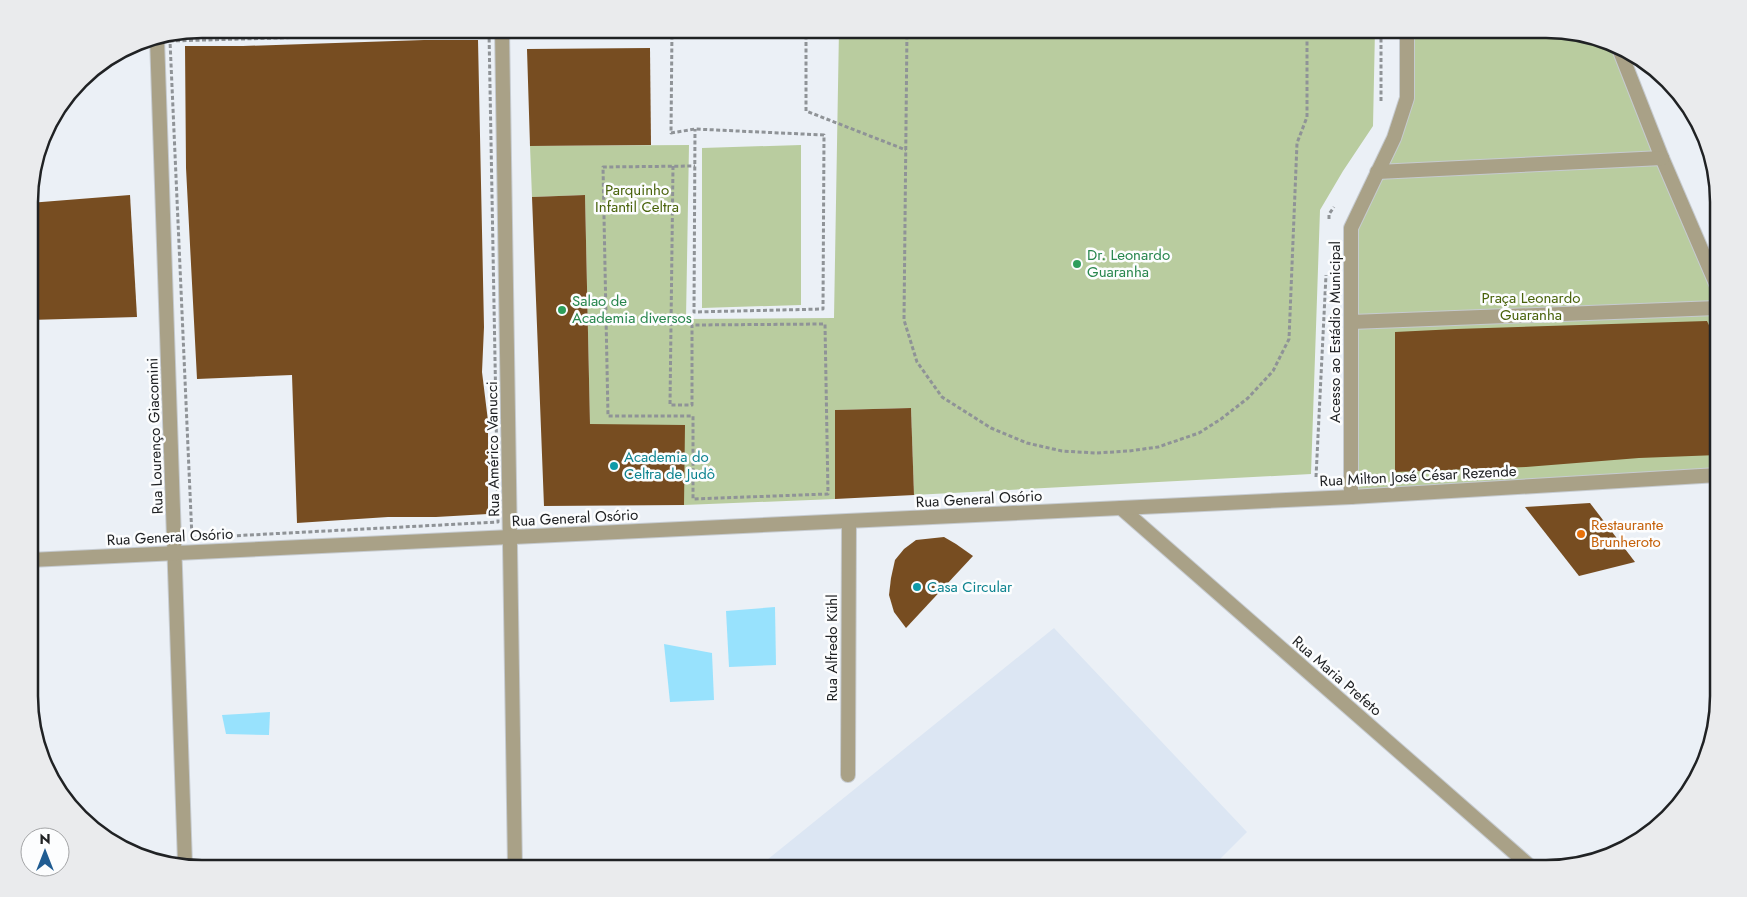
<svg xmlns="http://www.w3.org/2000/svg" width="1747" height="897" font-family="Jost,sans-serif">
  <rect width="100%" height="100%" fill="#ebf0f6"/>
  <polygon fill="#dce6f3" points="1054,628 1247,832 1211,868 757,868"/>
  <g fill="#b9cc9f">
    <polygon points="839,29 1375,29 1373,126 1343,171 1320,210 1311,474 914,495 911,408 835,410 835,499 684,505 590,424 585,195 532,197 530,146 689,145 686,319 834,318"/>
    <polygon points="1407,29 1545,29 1618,46 1717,286 1718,475 1351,497 1351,228 1407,98"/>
    <polygon points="801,145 801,305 702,308 702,148"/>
  </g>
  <g fill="#98e2fd">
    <polygon points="775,607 776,665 729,667 726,611"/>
    <polygon points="664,644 712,653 714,700 670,702"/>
    <polygon points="270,712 269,735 226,734 222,715"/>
  </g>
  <g fill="#774d21">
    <polygon points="424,40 478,40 484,327 482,372 488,421 488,514 436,517 388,517 297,523 292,375 197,379 186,168 185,46 243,46"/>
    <polygon points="650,48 651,145 530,146 527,49"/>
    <polygon points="130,195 137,317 29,320 29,203"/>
    <polygon points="585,195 590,424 685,425 684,505 544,506 532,197"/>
    <polygon points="1707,321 1717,342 1718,455 1639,458 1526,467 1395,472 1395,332 1456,329"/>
    <polygon points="911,408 914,495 835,499 835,410"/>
    <polygon points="1590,503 1635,562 1579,576 1525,507"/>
    <polygon points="944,537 956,544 973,556 906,628 894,612 889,595 891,578 895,560 904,549 916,540"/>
  </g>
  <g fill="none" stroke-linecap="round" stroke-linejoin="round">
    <g stroke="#c6cbd0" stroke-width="16">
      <g id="minor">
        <polyline points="502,29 515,868"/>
        <polyline points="191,31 235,29"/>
        <polyline points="157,38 185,864"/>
        <polyline points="1618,46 1662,158 1717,286"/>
        <polyline points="1377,172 1662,158"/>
        <polyline points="1351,322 1717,308"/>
        <polyline points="1351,497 1351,228 1394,138 1407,98 1407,29"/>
        <polyline points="1121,508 1532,868"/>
        <polyline points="30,560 1351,497 1718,475"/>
        <polyline points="848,775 849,521"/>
      </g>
    </g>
    <g stroke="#8f9397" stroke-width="3" stroke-dasharray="4 2.5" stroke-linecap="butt">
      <polyline points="672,29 671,133 695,129 824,135 823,309 694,312 695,129"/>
      <polyline points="806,29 806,111 906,150"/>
      <polyline points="907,29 904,320 917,362 942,397 991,428 1027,443 1062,451 1096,453 1129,451 1158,447 1199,433 1221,419 1248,398 1273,371 1289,339 1297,143 1307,117 1307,29"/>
      <polygon points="489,32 498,522 192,538 170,41"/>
      <polyline points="127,47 136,47"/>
      <polyline points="1381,101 1381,29"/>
      <polyline points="673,166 670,405 692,405 692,325 825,324 828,494 693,499 693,416 608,416 603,167 695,166"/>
      <polyline points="1329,219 1329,214 1334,207"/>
      <polyline points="1316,477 1326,275"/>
    </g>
    <use href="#minor" stroke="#a9a187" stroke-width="14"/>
  </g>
  <g fill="#2e9e5b" stroke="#fcfdfe" stroke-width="2">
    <circle cx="1077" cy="264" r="5"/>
    <circle cx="562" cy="310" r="5"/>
  </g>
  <g fill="#0f9aa8" stroke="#fcfdfe" stroke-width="2">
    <circle cx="614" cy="466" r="5"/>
    <circle cx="917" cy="587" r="5"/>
  </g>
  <circle fill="#e8710a" stroke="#fcfdfe" stroke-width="2" cx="1581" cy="534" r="5"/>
  <g text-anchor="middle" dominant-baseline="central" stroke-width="5" stroke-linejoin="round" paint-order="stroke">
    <g font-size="15" fill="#48620a" stroke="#fcfdfe">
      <text x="637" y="190">Parquinho<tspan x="637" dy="17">Infantil Celtra</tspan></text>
      <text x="1531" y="298">Praça Leonardo<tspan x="1531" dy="17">Guaranha</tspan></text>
    </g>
    <g font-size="15" fill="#27864d" stroke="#fcfdfe" text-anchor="start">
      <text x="1087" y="255">Dr. Leonardo<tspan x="1087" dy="17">Guaranha</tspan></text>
      <text x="572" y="301">Salao de<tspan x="572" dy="17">Academia diversos</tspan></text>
    </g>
    <g font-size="15" fill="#202224" stroke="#fcfdfe">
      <text transform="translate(1335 332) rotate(-90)">Acesso ao Estádio Municipal</text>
      <text transform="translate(155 436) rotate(-92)">Rua Lourenço Giacomini</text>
      <text transform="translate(493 449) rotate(-91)">Rua Américo Vanucci</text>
      <text transform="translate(1418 476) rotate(-3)">Rua Milton José César Rezende</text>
      <text transform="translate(979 499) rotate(-3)">Rua General Osório</text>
      <text transform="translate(575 518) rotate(-3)">Rua General Osório</text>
      <text transform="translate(170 537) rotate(-3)">Rua General Osório</text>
      <text transform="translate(832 648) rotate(-90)">Rua Alfredo Kühl</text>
      <text transform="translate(1337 676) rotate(41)">Rua Maria Prefeto</text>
    </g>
    <g font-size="15" fill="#0d838f" stroke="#fcfdfe" text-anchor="start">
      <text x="624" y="457">Academia do<tspan x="624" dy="17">Celtra de Judô</tspan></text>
      <text x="927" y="587">Casa Circular</text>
    </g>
    <g font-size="15" fill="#c56008" stroke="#fcfdfe" text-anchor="start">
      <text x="1591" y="525">Restaurante<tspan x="1591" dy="17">Brunheroto</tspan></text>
    </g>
  </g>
  <path d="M0 0H1747V897H0ZM202 38H1546A164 164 0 0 1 1710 202V696A164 164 0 0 1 1546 860H202A164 164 0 0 1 38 696V202A164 164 0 0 1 202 38Z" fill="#eaebed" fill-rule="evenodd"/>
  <path fill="none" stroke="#202224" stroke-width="2.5" d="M202 38H1546A164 164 0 0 1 1710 202V696A164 164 0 0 1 1546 860H202A164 164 0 0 1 38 696V202A164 164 0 0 1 202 38Z"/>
  <g transform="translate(45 852)"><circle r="24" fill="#fcfdfe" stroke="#a4a5a7"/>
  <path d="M0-4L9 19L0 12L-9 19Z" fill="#205c92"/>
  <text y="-8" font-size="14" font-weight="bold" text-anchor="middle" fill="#202224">N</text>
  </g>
</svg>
